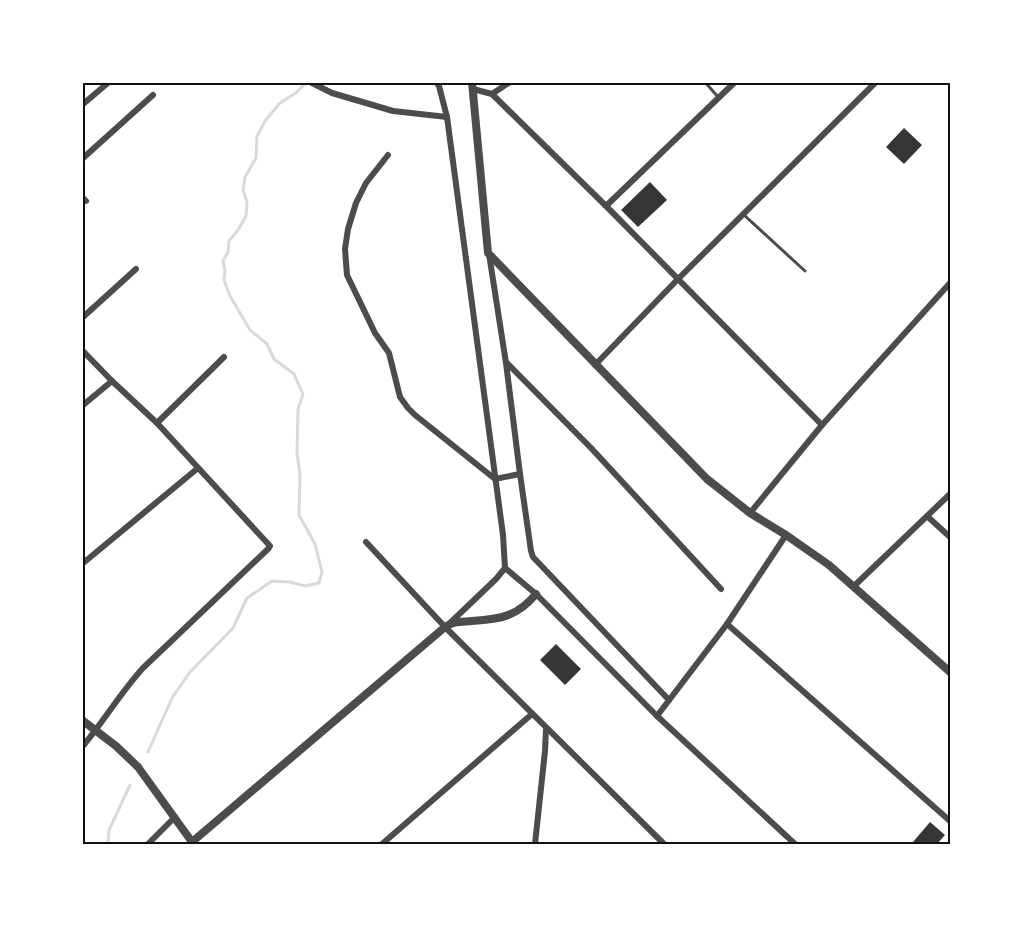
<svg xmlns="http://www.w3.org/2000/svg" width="1033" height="927" font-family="Jost,sans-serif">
  <rect width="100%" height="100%" fill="#fff"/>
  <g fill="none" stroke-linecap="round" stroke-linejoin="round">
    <g stroke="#d9d9d9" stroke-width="3">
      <polyline points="148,752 172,698 190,672 233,628 247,598 272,581 290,582 305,586 319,583 322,572 315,544 299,515 300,474 297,453 298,409 303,394 294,374 274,359 267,344 250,330 230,296 224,280 225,271 223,261 228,252 229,241 238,230 246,216 247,202 243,190 245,177 256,158 257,136 265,121 280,103 296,93 307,82"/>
      <polyline points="108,844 109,830 130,785"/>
    </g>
  </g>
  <g fill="#353535">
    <polygon points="904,128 922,145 904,164 886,147"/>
    <polygon points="650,182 667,200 638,227 621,210"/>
    <polygon points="556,644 581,669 565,685 540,660"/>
    <polygon points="930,822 945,835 937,844 916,844 913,842"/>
  </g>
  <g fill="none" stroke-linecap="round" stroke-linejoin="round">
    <g stroke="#4c4c4c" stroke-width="3">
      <polyline points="705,82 718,97"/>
      <polyline points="744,215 805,271"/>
    </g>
    <g stroke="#4c4c4c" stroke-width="6">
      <polyline points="310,82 332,93 393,111 447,117"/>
      <polyline points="436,82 439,86 447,117 503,535 505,568 536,594 657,716 795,844"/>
      <polyline points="473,89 492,94 510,82"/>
      <polyline points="492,94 606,206 822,425"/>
      <polyline points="82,105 109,82"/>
      <polyline points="388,155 366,183 356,203 348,229 345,249 347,275 375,333 389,353 400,397 408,408 415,415 495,479 520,474"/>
      <polyline points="82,159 153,95"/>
      <polyline points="82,197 86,201"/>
      <polyline points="606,206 735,82"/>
      <polyline points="489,254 506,363 520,474 531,551 533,557 669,700"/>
      <polyline points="82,318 136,269"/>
      <path d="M82,350L112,381L157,423L270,546L268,549L143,668C121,692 104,721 82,747"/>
      <polyline points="507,363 592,449 721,589"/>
      <polyline points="595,365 678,279 876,82"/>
      <polyline points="82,406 112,381"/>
      <polyline points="157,423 224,357"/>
      <polyline points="750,513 822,425 950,283"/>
      <polyline points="928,517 950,537"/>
      <polyline points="366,542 445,627 664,844"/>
      <polyline points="82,564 198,468"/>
      <polyline points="853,587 950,494"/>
      <polyline points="451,622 496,579 505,568"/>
      <polyline points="727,624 950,821"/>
      <polyline points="657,716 727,624 786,535"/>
      <polyline points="148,844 175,817"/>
      <polyline points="382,844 532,714"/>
      <polyline points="535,844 545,751 546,729"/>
    </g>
    <g stroke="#4c4c4c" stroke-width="8">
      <polyline points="472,82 488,253 707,479 750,513 786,535 829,565 950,672"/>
      <path d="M82,720L116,746L138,767L192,842L445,627C453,621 462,622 472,621C500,619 517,617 536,594"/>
    </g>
  </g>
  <rect width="1033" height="927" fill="none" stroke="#ffffff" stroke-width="168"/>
  <rect x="84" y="84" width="865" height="759" fill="none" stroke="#111" stroke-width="2"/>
</svg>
